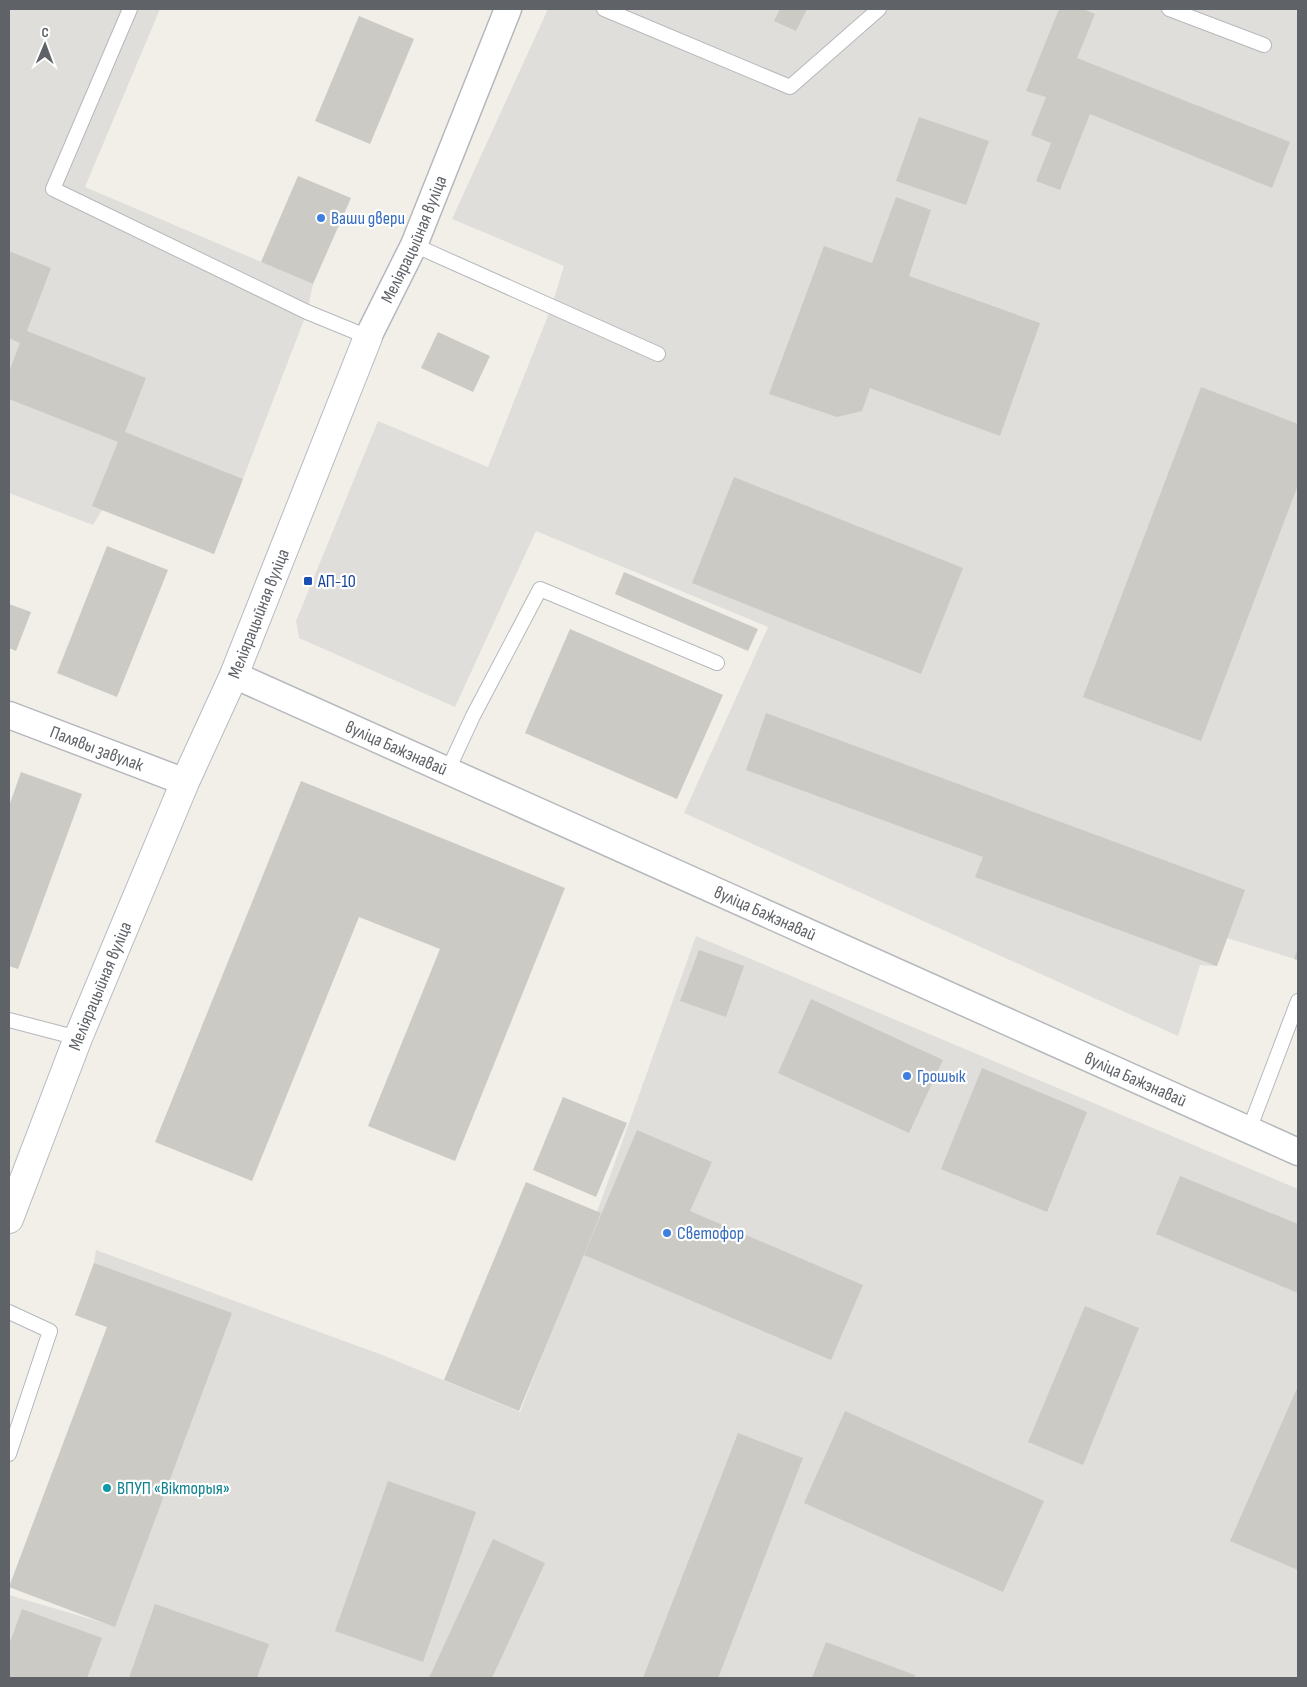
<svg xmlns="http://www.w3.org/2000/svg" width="1307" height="1687" font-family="'Sofia Sans Condensed',sans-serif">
  <rect width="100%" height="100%" fill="#f1efe8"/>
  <g fill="#e0deda">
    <polygon points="9,9 160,9 85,187 313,284 307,312 214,554 102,510 93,525 9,493"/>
    <polygon points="548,9 1298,9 1298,960 1227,938 1217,966 1200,965 1178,1036 684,813 768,627 536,531 455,707 299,638 296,621 378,421 488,467 551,308 564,266 452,219"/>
    <polygon points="696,936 1298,1189 1298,1678 9,1678 9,1595 104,1623 9,1587 107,1327 75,1315 94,1263 96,1250 385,1356 520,1412 578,1265"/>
  </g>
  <g fill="#cccac5">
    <polygon points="780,9 807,9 796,31 774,21"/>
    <polygon points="1059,9 1083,9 1095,14 1077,58 1290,142 1272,188 1090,114 1060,190 1036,181 1051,143 1031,135 1046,97 1026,91"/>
    <polygon points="359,16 414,39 370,144 315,121"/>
    <polygon points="919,117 989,141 966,205 896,181"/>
    <polygon points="298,176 351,198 313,284 261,262"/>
    <polygon points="896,197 931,210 909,276 1040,323 1000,436 870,388 862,411 837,417 769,394 824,246 872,263"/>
    <polygon points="9,251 51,268 27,331 146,378 125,432 243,479 214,554 92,506 118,442 9,399 9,372 20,343 9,338"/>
    <polygon points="438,332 490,356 473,392 421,368"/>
    <polygon points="1201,387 1298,424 1298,485 1201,741 1083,697"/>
    <polygon points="734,477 963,568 921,674 692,583"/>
    <polygon points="107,546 168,570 117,697 57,673"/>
    <polygon points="624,572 758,629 748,651 615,594"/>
    <polygon points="9,604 31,612 16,651 9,648"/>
    <polygon points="570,629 723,695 677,799 525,733"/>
    <polygon points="766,713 1245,890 1217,966 975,877 983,857 746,770"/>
    <polygon points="21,772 82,794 18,969 9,966 9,806"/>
    <polygon points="301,781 565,888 455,1161 368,1126 440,949 359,917 252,1181 155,1142"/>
    <polygon points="1298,948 1298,960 1294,959"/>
    <polygon points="699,950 744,966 726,1017 680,1001"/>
    <polygon points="811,999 943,1060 909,1133 778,1073"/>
    <polygon points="982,1068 1087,1112 1047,1212 941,1169"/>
    <polygon points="563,1097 627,1123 596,1197 533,1170"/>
    <polygon points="637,1130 712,1162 690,1211 863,1285 831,1360 584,1255"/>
    <polygon points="1180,1176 1298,1224 1298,1293 1156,1234"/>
    <polygon points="526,1182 601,1213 519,1411 444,1380"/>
    <polygon points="94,1263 232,1313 115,1627 9,1587 107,1327 75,1315"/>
    <polygon points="1085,1306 1139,1328 1083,1465 1028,1442"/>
    <polygon points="1298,1386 1298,1570 1230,1541"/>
    <polygon points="845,1411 1044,1501 1003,1592 804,1503"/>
    <polygon points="738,1433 803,1458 718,1678 643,1678"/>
    <polygon points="388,1481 476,1512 423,1662 335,1631"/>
    <polygon points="493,1539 545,1563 492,1678 429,1678"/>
    <polygon points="155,1604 269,1644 257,1678 129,1678"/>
    <polygon points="22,1609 102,1638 87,1678 9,1678 9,1645"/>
    <polygon points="826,1642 915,1675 914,1678 812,1678"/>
  </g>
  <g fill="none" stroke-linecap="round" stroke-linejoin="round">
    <g stroke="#b5b8bc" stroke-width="16">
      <g id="lane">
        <polyline points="130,9 53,189 307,312 368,337"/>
        <polyline points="604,9 790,87 879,9"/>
        <polyline points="1169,9 1264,45"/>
        <polyline points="414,245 658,354"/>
        <polyline points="448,770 473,716 540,589 717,663"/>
        <polyline points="9,1020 78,1038"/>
        <polyline points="1249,1130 1298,1001"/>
        <polyline points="9,1312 50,1331 9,1454"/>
      </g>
    </g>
    <g stroke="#b5b8bc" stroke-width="29">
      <g id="street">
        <path id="s1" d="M368,337L414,245L508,9"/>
        <path id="s2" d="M234,675L1298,1152"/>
        <path id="s3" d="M9,715L185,782"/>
      </g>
    </g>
    <g stroke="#b6babf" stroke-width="30">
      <g id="secondary">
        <path id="s4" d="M9,1219L78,1038L185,782L234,675L368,337"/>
      </g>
    </g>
    <use href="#lane" stroke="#fff" stroke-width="14"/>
    <use href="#street" stroke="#fff" stroke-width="26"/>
    <use href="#secondary" stroke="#fff" stroke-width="28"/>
  </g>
  <g fill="#3f7fe0" stroke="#fff" stroke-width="2">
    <circle cx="321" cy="218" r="5"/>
    <circle cx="907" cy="1076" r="5"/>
    <circle cx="667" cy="1233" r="5"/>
  </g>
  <rect fill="#1a4fb4" stroke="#fff" stroke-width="2" x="303" y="576" width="10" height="10" rx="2.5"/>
  <circle fill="#0f9aa8" stroke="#fff" stroke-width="2" cx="107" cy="1488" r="5"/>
  <g text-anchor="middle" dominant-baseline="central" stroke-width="4.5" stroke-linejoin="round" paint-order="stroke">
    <g font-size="18" fill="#366cbe" stroke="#fff" text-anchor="start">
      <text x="331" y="218">Ваши двери</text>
      <text x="917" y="1076">Грошык</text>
      <text x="677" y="1233">Светофор</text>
    </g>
    <g font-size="18" fill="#5f6368" stroke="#fff">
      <text stroke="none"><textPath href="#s1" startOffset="108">Меліярацыйная вуліца</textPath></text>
      <text stroke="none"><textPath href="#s4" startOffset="655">Меліярацыйная вуліца</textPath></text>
      <text stroke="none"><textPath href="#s2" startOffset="178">вуліца Бажэнавай</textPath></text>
      <text stroke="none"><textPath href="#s3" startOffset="94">Палявы завулак</textPath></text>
      <text stroke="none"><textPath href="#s2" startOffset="582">вуліца Бажэнавай</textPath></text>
      <text stroke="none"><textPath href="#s4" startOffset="250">Меліярацыйная вуліца</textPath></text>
      <text stroke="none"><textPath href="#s2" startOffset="988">вуліца Бажэнавай</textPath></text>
    </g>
    <g font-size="18" fill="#164399" stroke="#fff" text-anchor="start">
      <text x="318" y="581">АП-10</text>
    </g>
    <g font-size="18" fill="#0d838f" stroke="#fff" text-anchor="start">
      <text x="117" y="1488">ВПУП «Вікторыя»</text>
    </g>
  </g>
  <rect width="1307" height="1687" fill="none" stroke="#5f6368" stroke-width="20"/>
  <g transform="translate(45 45) rotate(1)" stroke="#ffffff" stroke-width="4" paint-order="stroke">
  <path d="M0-4L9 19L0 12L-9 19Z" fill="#5f6368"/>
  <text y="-8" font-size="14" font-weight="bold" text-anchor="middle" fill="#5f6368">С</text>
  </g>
</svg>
